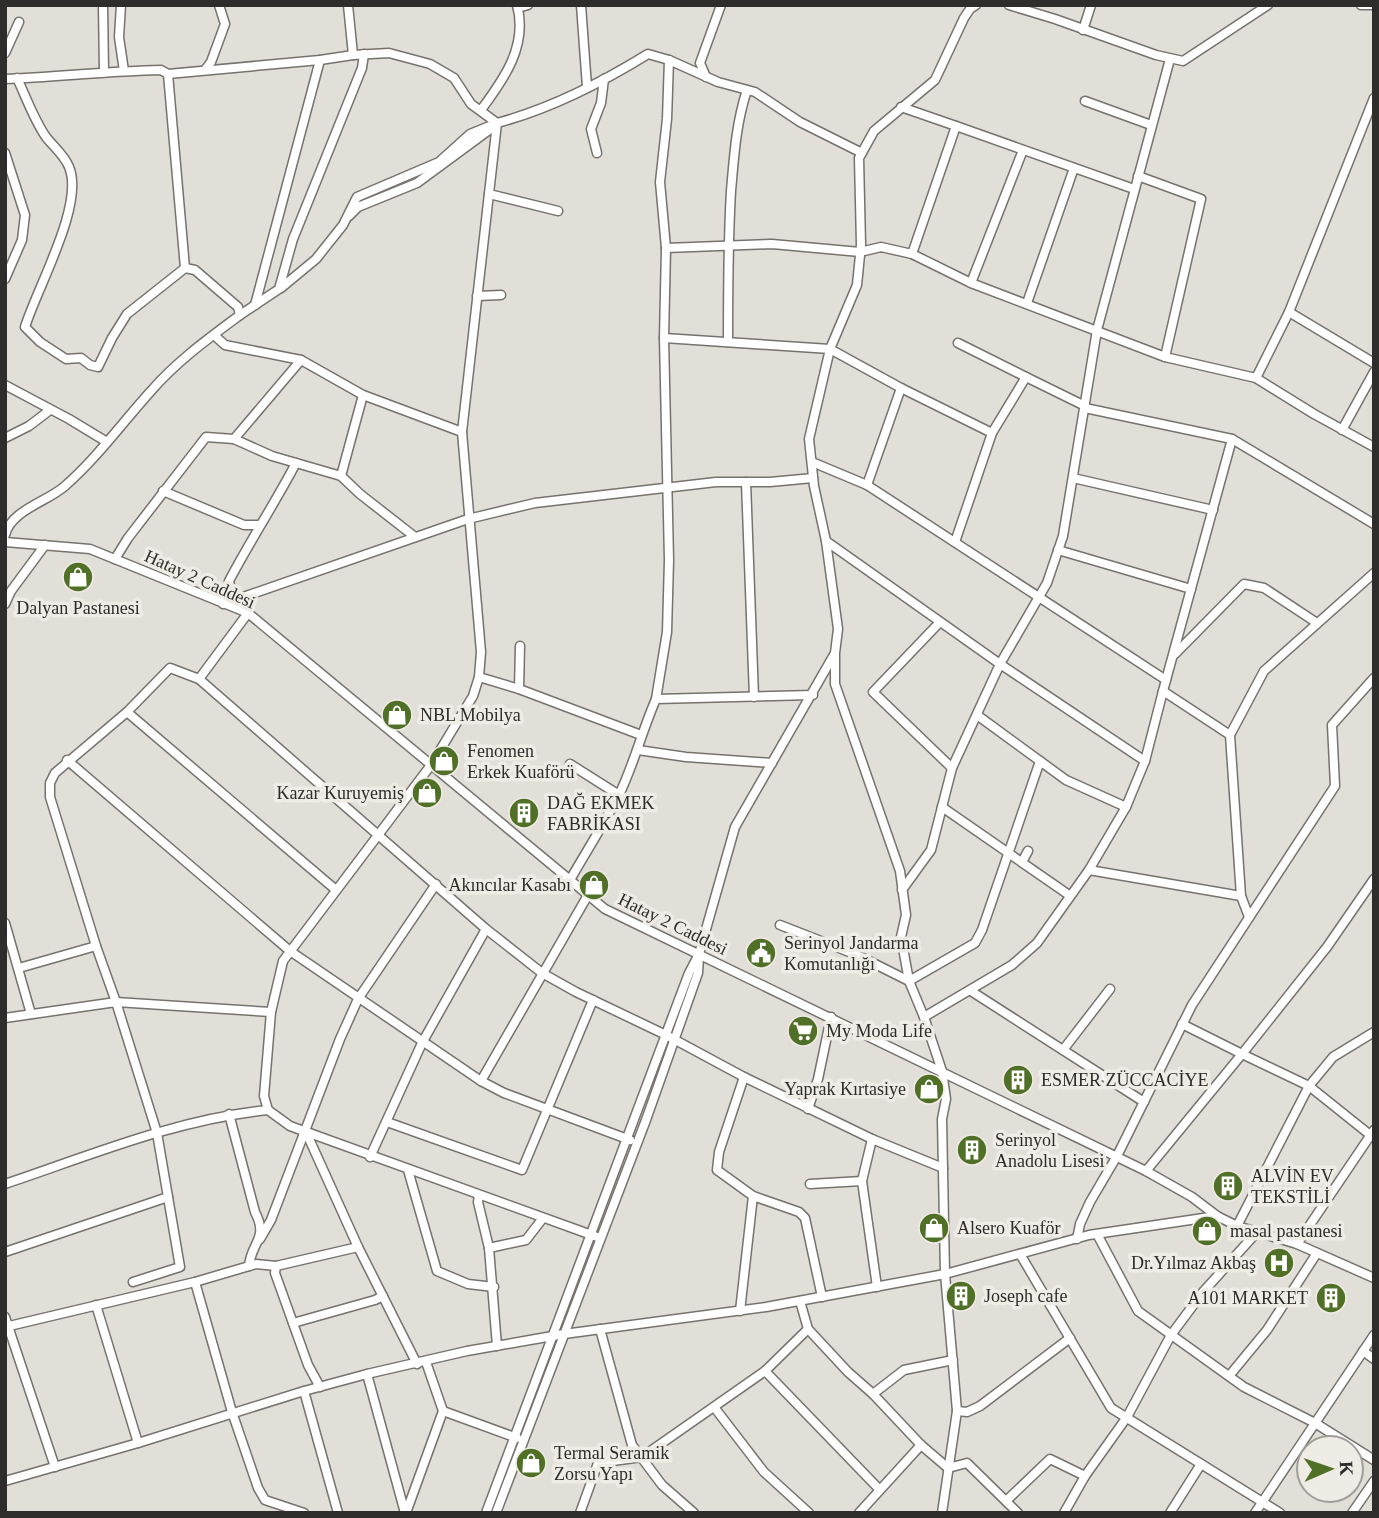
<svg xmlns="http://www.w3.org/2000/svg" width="1379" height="1518" font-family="'Times New Roman',serif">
  <rect width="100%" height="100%" fill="#e2ded8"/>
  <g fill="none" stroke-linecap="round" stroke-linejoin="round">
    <g stroke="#76726d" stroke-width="11">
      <g id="minor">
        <polyline points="103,5 104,71"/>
        <polyline points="121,5 119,37 124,71"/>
        <polyline points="348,5 353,55"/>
        <polyline points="581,5 587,87"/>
        <polyline points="1009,5 1055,19 1156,55 1183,61 1268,5"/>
        <polyline points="1361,5 1374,5"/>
        <polyline points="518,8 528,5"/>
        <polyline points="1083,30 1091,5"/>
        <polyline points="5,53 19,22"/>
        <polyline points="205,70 211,62 225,24 219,5"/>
        <polyline points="168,74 185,268"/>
        <polyline points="706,77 700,63 721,5"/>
        <path d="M5,79C57,77 109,71 161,70L168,74L320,60L353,55L389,53L430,64L454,78L471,104L497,123C550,109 601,83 648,54L669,60L718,82L755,92L800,122L862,153"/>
        <polyline points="1085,101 1151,125"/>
        <polyline points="901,107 956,126 912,254"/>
        <path d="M481,110C504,79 528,46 517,5"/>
        <polyline points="956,126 1134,189"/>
        <polyline points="5,153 25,215 22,240 5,279"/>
        <polyline points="597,153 591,129 601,103 604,79"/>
        <polyline points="1138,176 1201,199 1165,357"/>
        <polyline points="489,194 558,211"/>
        <polyline points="349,216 358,207 417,183 489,130"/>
        <polyline points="666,248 772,244 860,252 881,247 912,254 971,283 1165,357 1256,378 1314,414 1374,447"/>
        <polyline points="971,283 1023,150"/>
        <polyline points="281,288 316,259 343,225 357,197 439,162 470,134 497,123"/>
        <polyline points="477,296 501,295"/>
        <polyline points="1027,303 1074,168"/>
        <polyline points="255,305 320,60"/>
        <polyline points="1289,312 1374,363"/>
        <polyline points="240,315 279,289 293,239 362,68 364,54"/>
        <polyline points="214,335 225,345 301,360 363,395 462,432 481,652 479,677 473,696 431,765 283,961 271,1012 264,1096 268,1110 290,1126 600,1238"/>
        <polyline points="664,338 830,349 901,388 992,433"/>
        <path d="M728,342C728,292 728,242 731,191C734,157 736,123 747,90"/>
        <polyline points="958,343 1026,377"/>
        <polyline points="1256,378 1289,312 1374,98"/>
        <polyline points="5,385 69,419 107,442"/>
        <polyline points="1085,408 1232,439 1374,524"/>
        <polyline points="1342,430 1374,372"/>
        <polyline points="462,432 497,123"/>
        <polyline points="5,438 29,426 50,410"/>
        <polyline points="234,439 301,360"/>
        <polyline points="812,462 867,485 1166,680"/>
        <polyline points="341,476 363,395"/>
        <polyline points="1073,478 1213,510"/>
        <polyline points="746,482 754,697"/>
        <polyline points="867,485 901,388"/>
        <polyline points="163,491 244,525 260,525"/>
        <path d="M5,535C11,510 47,502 65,486C97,458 122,423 151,391C177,361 209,338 240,315L238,307L195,270L185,268L127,314L112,338L98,367L90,365L81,358L66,359L40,342L25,327C37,288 85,204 69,167C65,156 53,146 46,137C34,120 26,97 17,78"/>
        <polyline points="826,541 1000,664 1145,761"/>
        <polyline points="5,542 90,549 248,613 605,909 1146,1171 1192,1197 1217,1216 1237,1226 1297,1244 1374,1278"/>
        <polyline points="955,542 992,433 1026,377 1085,406"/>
        <polyline points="1058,550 1191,589"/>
        <polyline points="115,559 128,538 206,437 234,439 272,456 341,476 360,494 415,537"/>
        <path d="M233,600L229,581C250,541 275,503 296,463"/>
        <polyline points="5,604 11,591 45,545"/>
        <polyline points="223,604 468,519 535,503 716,482 770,482 813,478"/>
        <polyline points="940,622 873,692 952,768"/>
        <polyline points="1175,654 1244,584 1264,588 1317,623"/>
        <polyline points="835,656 835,684 900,871 906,915 901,937 909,981 924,1017 942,1071 946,1099 942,1119 945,1274 957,1411 942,1513"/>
        <polyline points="479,677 519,689 641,735"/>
        <polyline points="199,679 486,929 542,973 576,992 666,1035 744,1077 872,1139"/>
        <polyline points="519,689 520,646"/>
        <polyline points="1163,691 1232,439"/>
        <polyline points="656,699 667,632 669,560 664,338 666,248 660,182 667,119 669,60"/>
        <polyline points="127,712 336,890"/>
        <polyline points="977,715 1066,780 1126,807"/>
        <polyline points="1230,735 1241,896"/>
        <polyline points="638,750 686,757 772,763"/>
        <polyline points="67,760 290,951 481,1081"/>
        <polyline points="570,764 619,795"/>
        <polyline points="942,807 1069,895"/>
        <polyline points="1022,862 1028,851"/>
        <polyline points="1089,870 1241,896 1249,917"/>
        <polyline points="1374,879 1327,947 1242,1054 1309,1086 1374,1138"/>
        <path d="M570,880C586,852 604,824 619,795C634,764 642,731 656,699L813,695"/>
        <polyline points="902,890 931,850 952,768 1000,664 1047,583 1063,536 1097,330 1170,59"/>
        <polyline points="588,895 481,1081 504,1093 630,1140"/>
        <polyline points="5,923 31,1014"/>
        <polyline points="780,925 857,955 909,981 975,943 982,930 1040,761"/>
        <polyline points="19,968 96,946"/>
        <polyline points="971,991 1144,1102"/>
        <polyline points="924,1017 1012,965 1037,943 1089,870 1126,807 1145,761 1163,691 1230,735 1264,671 1374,573"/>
        <polyline points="5,1018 116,1002 271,1012"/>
        <polyline points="1063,1050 1110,989"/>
        <polyline points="744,1077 719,1152 717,1170 753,1196 799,1212 805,1218 822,1297"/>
        <polyline points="808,1109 818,1079 831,1017"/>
        <path d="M229,1114L255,1212C269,1239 251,1242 249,1266"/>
        <polyline points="387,1122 522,1170 593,1000"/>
        <polyline points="306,1132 358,1247 417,1364"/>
        <polyline points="370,1157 422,1043 486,929"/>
        <polyline points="408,1170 437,1271 468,1284 494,1287"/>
        <polyline points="1146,1171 1242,1054 1182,1024"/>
        <path d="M5,1184C91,1155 177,1119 268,1110"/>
        <polyline points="810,1184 862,1181"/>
        <polyline points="479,1195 478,1202 489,1248 526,1240 543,1218"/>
        <polyline points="1237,1226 1309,1086 1333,1057 1374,1032"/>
        <polyline points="1097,1234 1138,1311 1244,1387 1315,1423 1374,1460"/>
        <polyline points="260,1239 271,1220 340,1039 358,999 436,884"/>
        <polyline points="1077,1239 1080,1224 1090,1202 1117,1156 1192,1005 1335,786 1332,725 1374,678"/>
        <polyline points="1297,1244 1374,1130"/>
        <polyline points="489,1248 497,1346"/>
        <polyline points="5,1252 168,1197"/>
        <polyline points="1020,1254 1111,1408 1280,1513"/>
        <polyline points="133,1282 180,1267 157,1133 116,1002 96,946 50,797 50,783 55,773 127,712 170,668 199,679 248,613"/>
        <polyline points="195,1282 232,1412 258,1488 265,1500 304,1513"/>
        <polyline points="877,1287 862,1181 872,1139 943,1168"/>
        <polyline points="800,1301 808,1329 848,1372 873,1394 904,1370 953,1360"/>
        <polyline points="96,1305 138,1443"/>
        <polyline points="740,1311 753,1196"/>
        <polyline points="5,1317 55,1467"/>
        <polyline points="293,1323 375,1300 383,1296"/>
        <polyline points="5,1327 195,1282 256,1264 276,1266"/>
        <polyline points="600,1329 632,1445 662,1485 694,1513"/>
        <polyline points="1363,1351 1374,1359"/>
        <polyline points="765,1371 879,1489"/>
        <polyline points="367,1374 405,1513"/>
        <polyline points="1229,1376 1267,1330 1317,1253"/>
        <polyline points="320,1387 308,1365 275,1273 276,1266 358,1247"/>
        <polyline points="304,1391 338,1513"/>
        <polyline points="873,1394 921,1445 948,1468 967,1463 1018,1513"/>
        <polyline points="714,1407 764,1472 809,1513"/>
        <polyline points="443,1411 517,1438"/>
        <polyline points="957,1411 967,1412 980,1406 1070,1338"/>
        <polyline points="5,1481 138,1443 304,1391 367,1374 467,1351 564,1334 766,1307 945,1274 1089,1235 1217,1216"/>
        <polyline points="1006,1501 1050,1459 1085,1476"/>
        <polyline points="406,1513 443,1411 426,1362"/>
        <polyline points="486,1513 689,973 699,954 735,827 835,653 838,629 826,541 814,486 809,439 830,349 857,285 861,245 859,158 874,131 935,80 964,18 970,9 976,5"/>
        <polyline points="496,1513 646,1120 698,973 699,957"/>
        <polyline points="580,1513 598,1463 642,1457 765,1371 808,1329"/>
        <polyline points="859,1513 921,1445"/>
        <polyline points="1064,1513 1085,1476 1127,1417 1171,1335 1203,1292 1257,1232"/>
        <polyline points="1170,1513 1201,1464"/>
        <polyline points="1255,1513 1374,1335"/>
        <polyline points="1352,1513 1374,1481"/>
      </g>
    </g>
    <use href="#minor" stroke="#fff" stroke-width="8"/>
  </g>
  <defs>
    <g id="shop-disc" transform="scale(1.575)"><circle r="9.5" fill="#517027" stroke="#efebe5"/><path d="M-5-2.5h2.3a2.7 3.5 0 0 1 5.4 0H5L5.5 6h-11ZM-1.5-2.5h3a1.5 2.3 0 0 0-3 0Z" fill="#fff"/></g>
    <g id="building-disc" transform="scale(1.575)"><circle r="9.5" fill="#517027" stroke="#efebe5"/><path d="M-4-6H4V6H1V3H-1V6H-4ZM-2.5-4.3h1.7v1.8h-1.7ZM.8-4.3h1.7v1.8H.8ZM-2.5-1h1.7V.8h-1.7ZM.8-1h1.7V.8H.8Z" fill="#fff"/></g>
    <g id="civic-disc" transform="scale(1.575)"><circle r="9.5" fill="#517027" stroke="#efebe5"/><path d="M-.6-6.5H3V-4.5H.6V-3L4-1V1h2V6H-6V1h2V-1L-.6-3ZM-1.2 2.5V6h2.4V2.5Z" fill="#fff"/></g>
    <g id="supermarket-disc" transform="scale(1.575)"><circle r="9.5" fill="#517027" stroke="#efebe5"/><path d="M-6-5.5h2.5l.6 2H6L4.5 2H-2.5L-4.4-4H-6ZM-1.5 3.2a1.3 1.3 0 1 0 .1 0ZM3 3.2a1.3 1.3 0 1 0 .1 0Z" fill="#fff"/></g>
    <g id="hospital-disc" transform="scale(1.575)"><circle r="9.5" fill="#517027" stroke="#efebe5"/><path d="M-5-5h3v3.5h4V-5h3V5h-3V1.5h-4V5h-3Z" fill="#fff"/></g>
  </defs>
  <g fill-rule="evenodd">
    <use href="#shop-disc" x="78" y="577"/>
    <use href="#shop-disc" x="397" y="715"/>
    <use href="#shop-disc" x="444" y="761"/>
    <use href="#shop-disc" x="427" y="793"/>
    <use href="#building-disc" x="524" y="813"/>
    <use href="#shop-disc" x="594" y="885"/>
    <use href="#civic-disc" x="761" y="953"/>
    <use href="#supermarket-disc" x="803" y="1031"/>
    <use href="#building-disc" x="1018" y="1080"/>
    <use href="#shop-disc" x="929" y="1089"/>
    <use href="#building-disc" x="972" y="1150"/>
    <use href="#building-disc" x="1228" y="1186"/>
    <use href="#shop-disc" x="934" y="1228"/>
    <use href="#shop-disc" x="1207" y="1231"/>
    <use href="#hospital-disc" x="1279" y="1263"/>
    <use href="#building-disc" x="961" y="1296"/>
    <use href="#building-disc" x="1331" y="1298"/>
    <use href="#shop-disc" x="531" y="1463"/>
  </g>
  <g text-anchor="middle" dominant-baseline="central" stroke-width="7" stroke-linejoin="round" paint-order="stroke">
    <g font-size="18" fill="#2e2d2b" stroke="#efebe5">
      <text transform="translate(200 579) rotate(24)">Hatay 2 Caddesi</text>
      <text transform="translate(673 924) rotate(26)">Hatay 2 Caddesi</text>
    </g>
    <g font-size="18" fill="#2e2d2b" stroke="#efebe5" text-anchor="start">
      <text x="78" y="608" text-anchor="middle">Dalyan Pastanesi</text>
      <text x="420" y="715">NBL Mobilya</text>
      <text x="467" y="751">Fenomen<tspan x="467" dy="21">Erkek Kuaförü</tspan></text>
      <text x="404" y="793" text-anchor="end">Kazar Kuruyemiş</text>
      <text x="547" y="803">DAĞ EKMEK<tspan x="547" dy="21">FABRİKASI</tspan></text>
      <text x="571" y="885" text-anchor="end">Akıncılar Kasabı</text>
      <text x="784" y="943">Serinyol Jandarma<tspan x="784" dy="21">Komutanlığı</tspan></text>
      <text x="826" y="1031">My Moda Life</text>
      <text x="1041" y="1080">ESMER ZÜCCACİYE</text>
      <text x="906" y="1089" text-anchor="end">Yaprak Kırtasiye</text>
      <text x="995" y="1140">Serinyol<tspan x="995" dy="21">Anadolu Lisesi</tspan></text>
      <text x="1251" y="1176">ALVİN EV<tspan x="1251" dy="21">TEKSTİLİ</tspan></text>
      <text x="957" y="1228">Alsero Kuaför</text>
      <text x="1230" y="1231">masal pastanesi</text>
      <text x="1256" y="1263" text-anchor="end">Dr.Yılmaz Akbaş</text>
      <text x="984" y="1296">Joseph cafe</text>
      <text x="1308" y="1298" text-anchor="end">A101 MARKET</text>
      <text x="554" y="1453">Termal Seramik<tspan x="554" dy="21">Zorsu Yapı</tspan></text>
    </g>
  </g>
  <rect width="1379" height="1518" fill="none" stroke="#2e2d2b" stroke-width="14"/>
  <g transform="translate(1330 1469) rotate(88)"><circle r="33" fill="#efebe5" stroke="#a29f9b" stroke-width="2"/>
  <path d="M0-5L12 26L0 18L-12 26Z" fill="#517027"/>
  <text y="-10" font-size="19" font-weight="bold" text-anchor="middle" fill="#2e2d2b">K</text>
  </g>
</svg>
